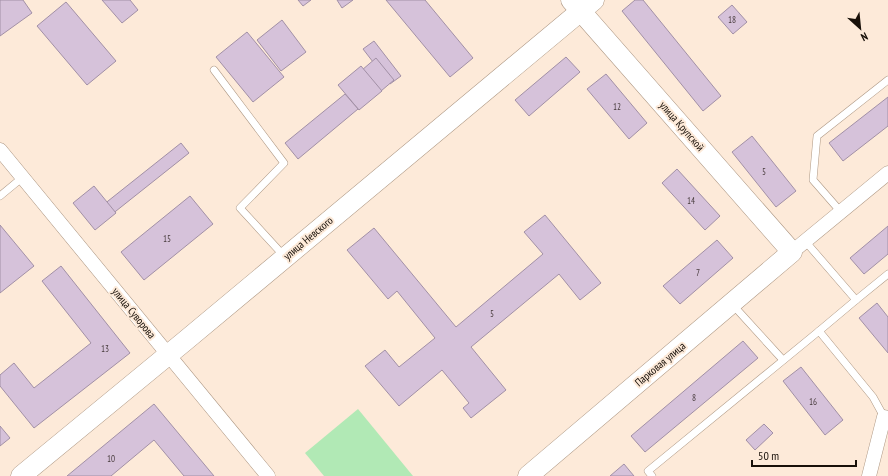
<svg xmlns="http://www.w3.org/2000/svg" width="888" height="476" font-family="'PT Sans Narrow',sans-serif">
  <rect width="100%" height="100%" fill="#fdead9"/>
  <polygon fill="#b1e9b5" points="358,409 413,476 324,476 305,453"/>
  <g fill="#d6c2da" stroke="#a290a6">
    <polygon points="0,0 23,0 32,13 0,36"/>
    <polygon points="102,0 130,0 138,10 122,23"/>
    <polygon points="298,0 311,0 303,6"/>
    <polygon points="337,0 353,0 342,8"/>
    <polygon points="386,0 425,0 473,58 450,77"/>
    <polygon points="635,0 643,0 721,96 703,111 622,11"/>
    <polygon points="66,2 116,61 87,85 37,26"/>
    <polygon points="732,5 747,22 733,34 718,17"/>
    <polygon points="282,20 306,52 281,71 257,40"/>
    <polygon points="247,32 284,77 253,102 216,57"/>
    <polygon points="374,41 401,76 390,84 363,49"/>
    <polygon points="566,57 580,72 529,116 515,100"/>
    <polygon points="376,58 394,80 381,91 362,70"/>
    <polygon points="361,66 382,91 359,110 338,85"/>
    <polygon points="606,74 647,123 629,139 587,89"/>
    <polygon points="345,94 358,109 298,159 285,143"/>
    <polygon points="888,97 888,126 843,161 829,143"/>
    <polygon points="752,136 796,191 776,207 732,152"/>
    <polygon points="181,143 189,153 111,215 103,205"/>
    <polygon points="677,169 720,216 705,230 662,183"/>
    <polygon points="94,186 116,213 95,230 73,203"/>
    <polygon points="190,196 213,224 144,280 121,252"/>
    <polygon points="545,215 601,283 580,300 559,274 471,347 506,390 471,418 463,408 469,403 442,370 399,406 365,366 385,350 399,367 435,338 397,291 388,299 347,250 374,228 456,327 543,254 524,232"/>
    <polygon points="0,225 34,266 0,293"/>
    <polygon points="888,226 888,254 864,274 850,258"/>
    <polygon points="717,240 733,258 680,304 663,286"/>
    <polygon points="61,266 130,353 34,428 0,386 0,375 14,363 34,388 91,343 42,281"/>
    <polygon points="877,303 888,317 888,353 859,318"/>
    <polygon points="743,341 758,358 645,452 631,436"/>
    <polygon points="801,367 843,420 825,435 783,381"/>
    <polygon points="154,404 214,476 184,476 154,440 111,476 67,476"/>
    <polygon points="764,424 773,433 755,450 746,440"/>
    <polygon points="0,426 10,438 0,446"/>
    <polygon points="624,464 634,476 610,476"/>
  </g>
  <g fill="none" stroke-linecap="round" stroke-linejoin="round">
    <g stroke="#ad9783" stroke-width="8">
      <g id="lane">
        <polyline points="214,70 284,163 240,208 285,257"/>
        <polyline points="0,196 23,177"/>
        <polyline points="841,212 813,180 817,136 888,80"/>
        <polyline points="805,241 856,300 819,331 873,397 884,417"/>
        <polyline points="856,300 888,274"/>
        <polyline points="732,304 783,360"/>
        <polyline points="652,476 648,471 819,331"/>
      </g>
    </g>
    <g stroke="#ad9783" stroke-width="15">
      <g id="street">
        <polyline points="0,150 268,476"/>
        <polyline points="792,252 888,173"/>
        <polyline points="869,476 884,417 888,418"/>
      </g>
    </g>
    <g stroke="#ad9783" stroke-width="21">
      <g id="secondary">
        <polyline points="21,476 185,341 594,0"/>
        <polyline points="528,476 792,252 571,0"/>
      </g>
    </g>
    <use href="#lane" stroke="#fff" stroke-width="7"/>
    <use href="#street" stroke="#fff" stroke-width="14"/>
    <use href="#secondary" stroke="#fff" stroke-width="20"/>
  </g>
  <g text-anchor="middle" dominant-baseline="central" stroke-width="4" stroke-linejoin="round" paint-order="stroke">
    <g font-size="9" fill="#483c3d">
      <text x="732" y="19">18</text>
      <text x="617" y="106">12</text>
      <text x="764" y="171">5</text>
      <text x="691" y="200">14</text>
      <text x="167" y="238">15</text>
      <text x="698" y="272">7</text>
      <text x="492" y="313">5</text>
      <text x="105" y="348">13</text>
      <text x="694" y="397">8</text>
      <text x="813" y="401">16</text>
      <text x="111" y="458">10</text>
    </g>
    <g font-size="11" fill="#181009" stroke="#fdead9">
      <text transform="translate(682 126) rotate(49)">улица Крупской</text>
      <text transform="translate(308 238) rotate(-40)">улица Невского</text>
      <text transform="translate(134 313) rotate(51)">улица Суворова</text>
      <text transform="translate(660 364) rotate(-40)">Парковая улица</text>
    </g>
  </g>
  <g transform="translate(860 28) rotate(153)" stroke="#fdead9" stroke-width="3" paint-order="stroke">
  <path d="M0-3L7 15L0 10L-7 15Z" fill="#181009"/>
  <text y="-6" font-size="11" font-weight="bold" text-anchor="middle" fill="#181009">N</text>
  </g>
  <path d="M752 460v6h104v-6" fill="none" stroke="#181009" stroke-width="2"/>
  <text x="758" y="460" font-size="12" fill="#181009" stroke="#fdead9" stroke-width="3" paint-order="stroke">50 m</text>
</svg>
